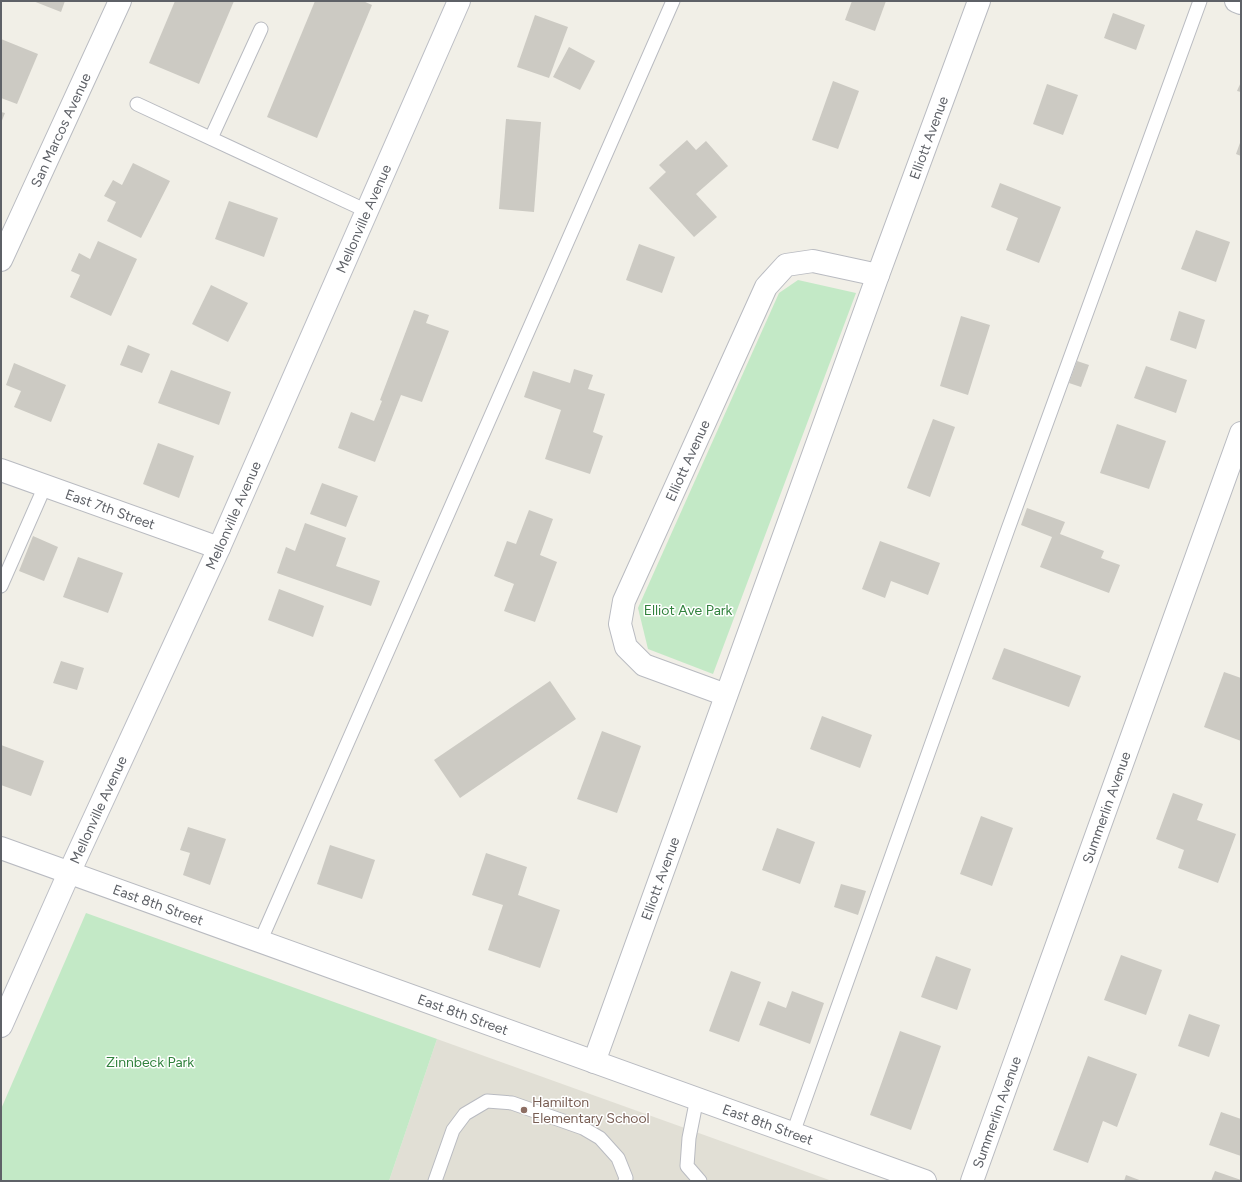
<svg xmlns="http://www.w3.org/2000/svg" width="1242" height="1182" font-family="Figtree,sans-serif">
  <rect width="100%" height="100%" fill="#f1efe7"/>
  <polygon fill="#e1dfd5" points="437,1039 832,1181 389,1181"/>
  <g fill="#c3e9c6">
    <polygon points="798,280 856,293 713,674 648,649 638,608 779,293"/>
    <polygon points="86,913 437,1039 389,1181 1,1181 1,1109"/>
  </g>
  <g fill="#cccac3">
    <polygon points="33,1 65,1 61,12"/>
    <polygon points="175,1 234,1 199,84 149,63"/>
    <polygon points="315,1 363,1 372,5 317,138 267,117"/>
    <polygon points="852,1 886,1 875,31 845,20"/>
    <polygon points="1113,13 1145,25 1136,50 1104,38"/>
    <polygon points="535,15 568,27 549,78 517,67"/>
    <polygon points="1,39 38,54 17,104 1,98"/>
    <polygon points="569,47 595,61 580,90 553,77"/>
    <polygon points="833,81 859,91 838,149 812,140"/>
    <polygon points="1241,82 1241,92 1237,91"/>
    <polygon points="1047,84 1078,95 1063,135 1033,124"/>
    <polygon points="1,112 5,113 1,123"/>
    <polygon points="506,119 541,122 534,212 499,209"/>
    <polygon points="687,140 696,150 706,141 728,166 696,194 717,217 694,237 649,188 666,172 659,165"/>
    <polygon points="1241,140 1241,156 1236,154"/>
    <polygon points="133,163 170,181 141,238 107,221 116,202 104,196 113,180 122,185"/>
    <polygon points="1000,183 1061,207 1039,263 1006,250 1018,218 991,207"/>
    <polygon points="229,201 278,218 264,257 215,239"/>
    <polygon points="1196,230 1230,242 1216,282 1181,269"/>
    <polygon points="98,241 137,259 111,316 70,297 80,275 71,271 79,253 90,259"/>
    <polygon points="639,244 675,257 662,293 626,280"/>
    <polygon points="211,285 248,303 228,342 192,324"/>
    <polygon points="414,310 429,315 426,323 449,331 422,402 401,395 375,462 338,448 351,412 374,421 382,401 380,400"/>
    <polygon points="1179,311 1205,320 1196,349 1170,340"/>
    <polygon points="961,316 990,325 968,395 940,386"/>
    <polygon points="128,345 150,354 142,373 120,365"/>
    <polygon points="1077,361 1089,365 1081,387 1069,383"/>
    <polygon points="14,363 66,385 51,422 14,407 21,391 6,385"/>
    <polygon points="1146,366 1187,380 1176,413 1134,398"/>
    <polygon points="574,369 593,375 588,389 605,394 593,432 603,436 590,474 545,459 561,410 524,397 533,371 570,383"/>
    <polygon points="171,370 231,392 219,425 158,403"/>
    <polygon points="933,419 955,427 930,497 907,488"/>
    <polygon points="1117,424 1166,441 1149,489 1100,473"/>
    <polygon points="158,443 194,456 179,498 143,484"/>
    <polygon points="322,483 358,496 346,527 310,514"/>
    <polygon points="1027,508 1065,522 1060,534 1104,551 1101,558 1120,565 1109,593 1040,567 1052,537 1021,525"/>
    <polygon points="529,510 553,519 540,555 557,562 535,622 504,611 514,584 494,576 507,541 516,544"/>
    <polygon points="305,523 346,538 336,566 380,581 371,606 277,573 286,547 295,551"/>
    <polygon points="33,536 58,547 44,581 19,571"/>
    <polygon points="880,541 940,563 928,595 891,581 885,598 862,589"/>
    <polygon points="78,557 123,573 108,613 63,597"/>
    <polygon points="279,589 324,606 313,637 268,620"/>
    <polygon points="1004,648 1081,676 1069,707 992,679"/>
    <polygon points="61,661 84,668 77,690 53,683"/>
    <polygon points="1224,672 1241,678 1241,741 1204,727"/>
    <polygon points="550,681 576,719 460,798 434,760"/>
    <polygon points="822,716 872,735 860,768 810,749"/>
    <polygon points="602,731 641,746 617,813 577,799"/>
    <polygon points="1,745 44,761 31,796 1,785"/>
    <polygon points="1173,793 1203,804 1197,820 1236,834 1218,883 1178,868 1184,850 1156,839"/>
    <polygon points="981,816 1013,828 992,886 960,874"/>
    <polygon points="188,827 226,839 210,885 183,875 190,853 180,850"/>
    <polygon points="777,828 815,842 800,884 762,870"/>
    <polygon points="330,845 375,860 362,899 317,884"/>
    <polygon points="486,853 527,867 518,895 560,910 540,968 488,950 503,905 472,895"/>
    <polygon points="841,884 866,891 858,915 834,907"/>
    <polygon points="1121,955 1162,970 1146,1015 1104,1000"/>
    <polygon points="936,956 971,969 957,1010 921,997"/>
    <polygon points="731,971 761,982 739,1042 709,1031"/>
    <polygon points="792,991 824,1003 810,1044 759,1025 768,1001 786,1008"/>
    <polygon points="1189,1014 1220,1025 1209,1057 1178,1046"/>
    <polygon points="900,1031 941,1046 911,1130 870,1115"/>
    <polygon points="1088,1056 1137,1074 1117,1127 1103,1121 1088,1163 1053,1150"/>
    <polygon points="1221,1112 1241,1119 1241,1156 1209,1145"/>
    <polygon points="1215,1171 1241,1180 1241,1181 1211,1181"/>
    <polygon points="1126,1175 1142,1181 1124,1181"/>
  </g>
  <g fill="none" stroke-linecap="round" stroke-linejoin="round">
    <g stroke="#b9bbc1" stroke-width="15">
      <g id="lane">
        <polyline points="137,104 367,211"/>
        <polyline points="211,138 261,29"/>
        <polyline points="1,586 45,486"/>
        <polyline points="260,942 673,1"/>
        <polyline points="697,1098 689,1138 687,1166 700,1181"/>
        <polyline points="793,1133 1008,529 1200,1"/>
        <polyline points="435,1181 453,1130 465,1114 487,1101 512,1103 583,1128 600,1138 618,1158 626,1178 625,1181"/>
      </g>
    </g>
    <g stroke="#b9bbc1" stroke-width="24">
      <g id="street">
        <polyline points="1236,1 1241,3"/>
        <path id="s1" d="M1,260L120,1"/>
        <path id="s2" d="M1,470L219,548"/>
        <path id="s3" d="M726,695L644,665L626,647L620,624L624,601L766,287L786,265L813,261L878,275"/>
        <path id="s4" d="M1,848L925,1181"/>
        <path id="s5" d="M594,1062L878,275L979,1"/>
        <path id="s6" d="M972,1181L1241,433"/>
      </g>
    </g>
    <g stroke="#bcbec5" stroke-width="24">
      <g id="secondary">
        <path id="s7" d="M1,1026L69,873L219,548L459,1"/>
      </g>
    </g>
    <use href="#lane" stroke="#fff" stroke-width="13"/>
    <use href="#street" stroke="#fff" stroke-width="22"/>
    <use href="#secondary" stroke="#fff" stroke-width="22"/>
  </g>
  <circle fill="#8d6e63" stroke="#fff" stroke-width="1.5" cx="524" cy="1110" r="4"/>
  <g text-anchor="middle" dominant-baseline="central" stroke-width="3" stroke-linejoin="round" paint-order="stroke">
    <g font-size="14" fill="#5e6167" stroke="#fff">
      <text stroke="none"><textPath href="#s1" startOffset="143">San Marcos Avenue</textPath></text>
      <text stroke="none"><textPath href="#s5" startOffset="983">Elliott Avenue</textPath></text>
      <text stroke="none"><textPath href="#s7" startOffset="885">Mellonville Avenue</textPath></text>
      <text stroke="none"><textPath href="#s3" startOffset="314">Elliott Avenue</textPath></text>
      <text stroke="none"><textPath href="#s2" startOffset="116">East 7th Street</textPath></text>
      <text stroke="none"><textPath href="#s7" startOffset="561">Mellonville Avenue</textPath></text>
      <text stroke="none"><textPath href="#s6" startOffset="397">Summerlin Avenue</textPath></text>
      <text stroke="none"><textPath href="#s7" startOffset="237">Mellonville Avenue</textPath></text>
      <text stroke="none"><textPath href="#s5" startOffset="195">Elliott Avenue</textPath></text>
      <text stroke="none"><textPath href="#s4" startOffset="167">East 8th Street</textPath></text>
      <text stroke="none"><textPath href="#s4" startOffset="491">East 8th Street</textPath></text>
      <text stroke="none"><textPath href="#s6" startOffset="73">Summerlin Avenue</textPath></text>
      <text stroke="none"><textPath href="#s4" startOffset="815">East 8th Street</textPath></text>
    </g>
    <g font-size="14" fill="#31823d" stroke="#fff">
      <text x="688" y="610">Elliot Ave Park</text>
      <text x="150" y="1062">Zinnbeck Park</text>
    </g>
    <g font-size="14" fill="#785e54" stroke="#fff" text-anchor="start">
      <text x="532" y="1102">Hamilton<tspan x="532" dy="16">Elementary School</tspan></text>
    </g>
  </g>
  <rect width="1242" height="1182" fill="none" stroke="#5e6167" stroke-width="4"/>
</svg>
